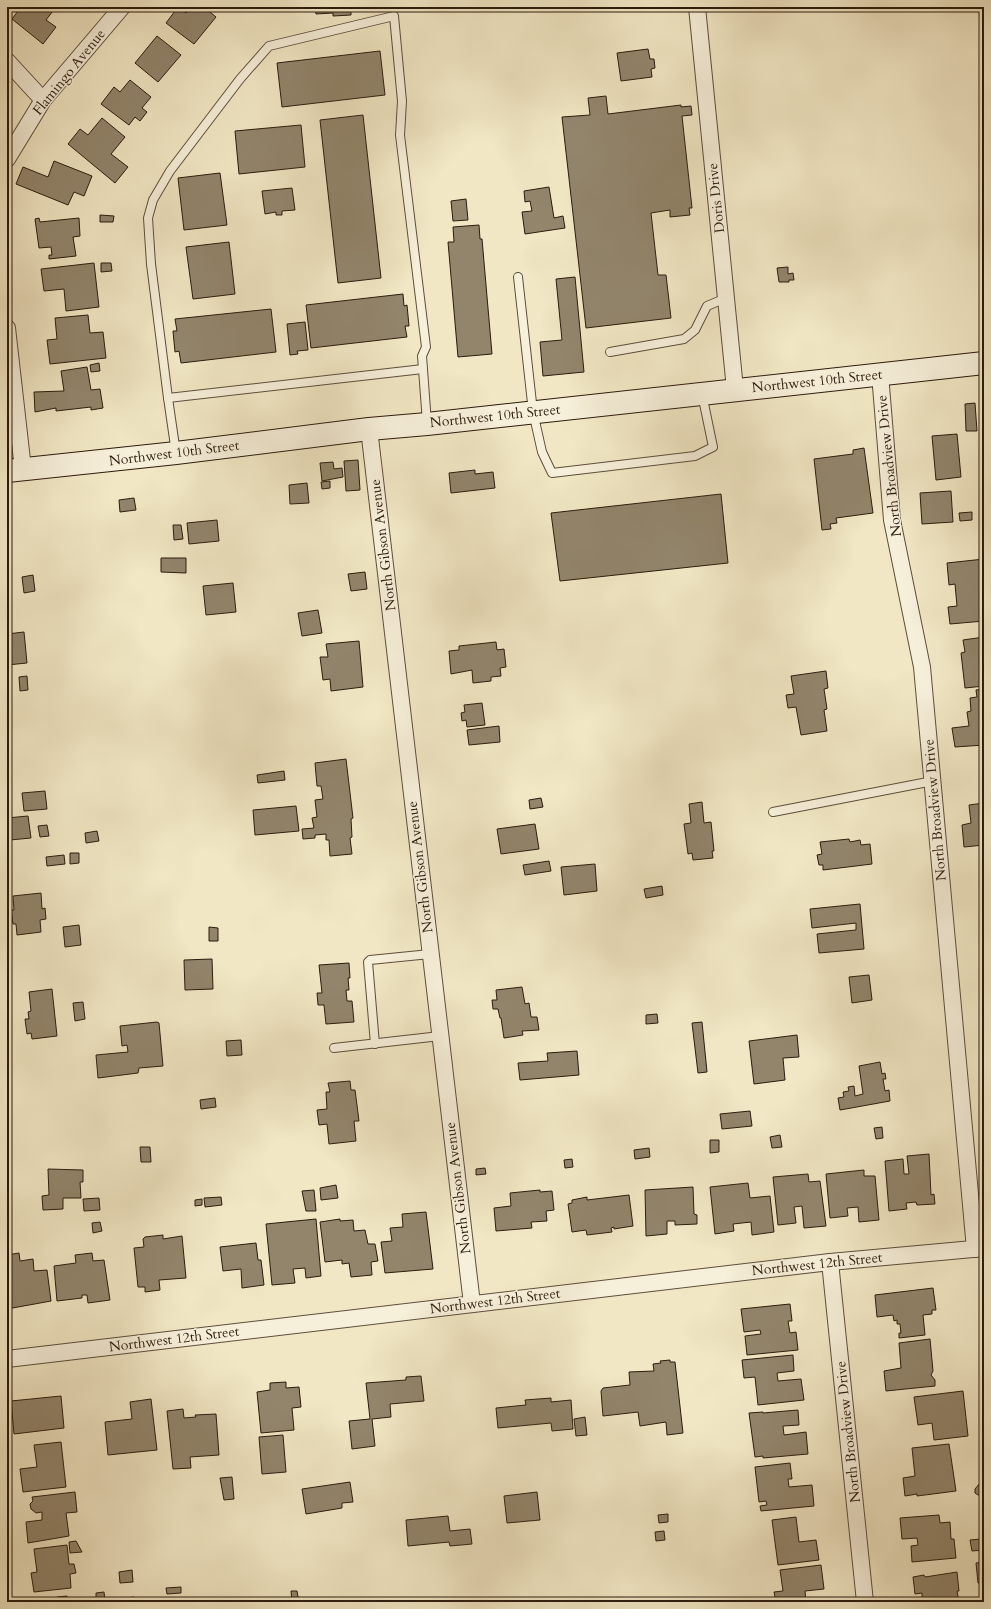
<svg xmlns="http://www.w3.org/2000/svg" width="991" height="1609" font-family="Cardo,serif">
  <rect width="100%" height="100%" fill="#f1e7c4"/>
  <filter id="stains"><feTurbulence type="fractalNoise" baseFrequency=".005" numOctaves="4"/><feColorMatrix values="0 0 0 0 .2 0 0 0 0 .09 0 0 0 0 .02 0 0 0 .5 -.17"/></filter>
  <radialGradient id="worn" r=".72"><stop offset=".6" stop-color="#630" stop-opacity="0"/><stop offset="1" stop-color="#630" stop-opacity=".3"/></radialGradient>
  <g fill="#92856c" stroke="#2c1b0d">
    <polygon points="21,7 56,7 46,20 56,27 43,44 12,19"/>
    <polygon points="178,7 186,13 191,7 204,7 216,17 194,44 166,23"/>
    <polygon points="315,7 366,7 367,9 351,11 351,15 333,16 333,13 316,14"/>
    <polygon points="559,7 575,7 575,8 559,9"/>
    <polygon points="157,36 181,55 158,82 135,63"/>
    <polygon points="648,49 650,59 654,59 655,68 651,69 652,77 621,81 617,53"/>
    <polygon points="380,51 385,95 282,107 277,63"/>
    <polygon points="130,80 151,97 142,108 147,112 140,121 135,117 129,125 101,104 114,87 120,92"/>
    <polygon points="606,96 608,114 681,105 681,107 691,106 692,115 682,116 692,208 689,208 690,215 670,217 670,210 651,213 658,275 666,275 671,318 586,328 562,117 590,115 588,98"/>
    <polygon points="363,115 381,278 338,283 320,120"/>
    <polygon points="102,118 125,137 111,154 128,167 115,183 68,144 80,129 88,135"/>
    <polygon points="301,125 305,167 239,174 235,131"/>
    <polygon points="54,161 92,176 84,196 74,192 68,205 16,184 23,167 48,177"/>
    <polygon points="220,173 227,225 184,230 178,178"/>
    <polygon points="549,187 554,218 563,216 565,228 525,234 522,212 532,211 530,201 525,202 524,191"/>
    <polygon points="292,188 295,210 282,211 282,215 276,215 276,212 265,214 262,191"/>
    <polygon points="466,199 468,220 453,221 451,201"/>
    <polygon points="100,215 114,216 113,222 100,222"/>
    <polygon points="39,218 40,222 79,218 80,236 73,237 76,256 49,259 49,255 52,255 51,247 39,248 35,219"/>
    <polygon points="479,225 480,239 482,239 492,354 458,357 448,242 454,242 453,227"/>
    <polygon points="229,242 235,294 193,299 186,247"/>
    <polygon points="94,263 99,307 66,311 64,289 44,291 41,269"/>
    <polygon points="101,263 111,263 112,271 101,272"/>
    <polygon points="788,267 788,274 793,273 794,280 789,280 789,282 779,282 777,268"/>
    <polygon points="575,277 584,372 543,376 540,342 562,340 556,279"/>
    <polygon points="403,294 404,306 407,305 409,326 405,326 407,337 311,348 306,305"/>
    <polygon points="271,309 276,352 181,363 179,351 175,352 173,331 177,331 175,319"/>
    <polygon points="88,315 90,333 103,332 106,358 50,364 47,340 57,339 55,318"/>
    <polygon points="305,322 308,350 297,351 298,354 290,355 287,324"/>
    <polygon points="99,363 100,371 91,372 90,365"/>
    <polygon points="87,367 91,390 100,389 103,408 91,410 91,407 56,411 56,408 35,412 34,392 64,391 61,371"/>
    <polygon points="975,403 977,431 966,431 965,404"/>
    <polygon points="957,434 961,477 936,480 932,436"/>
    <polygon points="864,448 873,513 836,518 837,523 830,524 831,529 822,530 814,459 853,454 853,450"/>
    <polygon points="358,460 360,490 346,491 344,461"/>
    <polygon points="333,462 334,469 342,468 343,477 322,481 320,463"/>
    <polygon points="475,470 475,474 493,472 495,488 451,493 449,473"/>
    <polygon points="330,481 330,488 322,489 321,482"/>
    <polygon points="307,483 309,503 290,504 289,485"/>
    <polygon points="951,491 953,522 922,524 920,493"/>
    <polygon points="721,494 728,563 560,581 551,513"/>
    <polygon points="134,498 136,510 120,512 119,500"/>
    <polygon points="972,512 972,520 960,521 959,513"/>
    <polygon points="217,520 219,541 189,544 187,523"/>
    <polygon points="173,525 181,525 183,539 174,540"/>
    <polygon points="161,558 186,558 186,573 161,572"/>
    <polygon points="984,559 984,621 950,624 948,607 957,606 955,584 949,585 947,563"/>
    <polygon points="365,572 367,589 351,591 348,574"/>
    <polygon points="33,575 35,591 24,593 22,577"/>
    <polygon points="233,583 236,612 206,615 203,586"/>
    <polygon points="318,610 322,633 302,636 298,613"/>
    <polygon points="24,632 27,663 7,665 7,634"/>
    <polygon points="984,637 984,686 965,688 961,653 965,652 963,640"/>
    <polygon points="359,641 363,687 331,691 330,679 323,680 320,657 328,657 326,644"/>
    <polygon points="496,642 497,650 504,649 506,667 500,668 501,676 491,677 491,681 473,683 472,670 451,674 449,651 459,650 459,646"/>
    <polygon points="826,671 828,688 824,689 827,709 824,710 827,731 801,735 796,707 788,708 786,695 794,694 791,676"/>
    <polygon points="27,676 28,690 20,691 19,677"/>
    <polygon points="984,689 984,745 955,747 952,728 969,726 967,712 971,711 970,698 977,697 976,690"/>
    <polygon points="482,703 485,725 467,727 466,720 462,721 461,713 465,712 464,705"/>
    <polygon points="7,708 10,738 7,739"/>
    <polygon points="499,726 500,742 469,745 467,730"/>
    <polygon points="346,759 353,818 351,819 352,837 350,838 352,854 330,856 329,840 326,840 326,834 315,835 315,838 303,839 302,829 314,828 312,818 317,817 315,800 323,799 321,786 317,786 315,763"/>
    <polygon points="284,771 285,780 258,783 257,775"/>
    <polygon points="45,791 47,809 24,811 22,793"/>
    <polygon points="541,798 543,807 530,809 529,800"/>
    <polygon points="702,802 704,823 711,822 714,851 712,851 713,858 693,860 692,853 688,854 684,824 691,823 689,804"/>
    <polygon points="984,803 984,845 964,847 962,825 971,823 969,805"/>
    <polygon points="296,806 299,831 255,835 253,810"/>
    <polygon points="28,816 31,838 10,840 11,849 7,849 7,818"/>
    <polygon points="535,824 539,849 501,854 497,829"/>
    <polygon points="47,825 49,836 40,837 38,826"/>
    <polygon points="97,831 99,841 86,843 85,833"/>
    <polygon points="849,839 850,842 860,840 861,845 870,844 872,864 823,870 823,865 819,865 817,855 822,854 820,842"/>
    <polygon points="70,853 79,853 79,863 70,864"/>
    <polygon points="64,855 65,864 47,866 46,857"/>
    <polygon points="549,861 551,871 525,875 523,865"/>
    <polygon points="595,864 597,891 564,895 561,867"/>
    <polygon points="662,886 663,895 646,898 644,889"/>
    <polygon points="41,893 42,909 45,908 46,919 40,920 41,932 17,935 16,924 13,924 11,910 14,910 13,896"/>
    <polygon points="860,904 864,949 819,953 817,934 856,930 856,923 812,928 810,909"/>
    <polygon points="79,925 81,945 65,947 63,927"/>
    <polygon points="209,927 218,928 218,941 209,941"/>
    <polygon points="212,959 213,989 185,990 184,960"/>
    <polygon points="349,963 350,978 348,978 349,990 346,990 347,1001 352,1001 354,1022 326,1024 324,1005 318,1005 317,993 322,993 319,965"/>
    <polygon points="869,975 872,1000 852,1003 849,977"/>
    <polygon points="522,987 525,1004 529,1003 531,1017 537,1017 539,1030 522,1031 523,1035 504,1038 501,1018 500,1018 498,1009 493,1009 492,1000 497,1000 496,990"/>
    <polygon points="52,989 57,1036 32,1039 31,1033 27,1034 25,1019 29,1019 28,1012 31,1011 29,992"/>
    <polygon points="83,1002 85,1019 75,1021 73,1003"/>
    <polygon points="657,1014 658,1023 646,1024 646,1015"/>
    <polygon points="157,1022 159,1023 163,1066 139,1068 138,1073 98,1078 96,1055 128,1052 127,1045 122,1046 120,1026"/>
    <polygon points="702,1022 707,1072 698,1073 692,1023"/>
    <polygon points="797,1035 799,1057 783,1058 785,1080 754,1084 749,1041"/>
    <polygon points="241,1040 242,1055 227,1056 226,1041"/>
    <polygon points="577,1051 579,1075 520,1080 518,1063 548,1061 547,1053"/>
    <polygon points="880,1062 882,1074 885,1073 886,1079 883,1079 885,1091 889,1090 890,1101 840,1110 838,1098 844,1097 843,1092 849,1091 848,1087 854,1086 855,1096 863,1094 859,1066"/>
    <polygon points="350,1081 351,1090 355,1090 359,1121 354,1121 356,1141 329,1144 327,1124 319,1125 317,1110 327,1109 326,1092 330,1092 328,1083"/>
    <polygon points="215,1098 216,1107 201,1109 200,1100"/>
    <polygon points="750,1111 752,1126 722,1129 720,1114"/>
    <polygon points="882,1127 883,1138 876,1139 874,1128"/>
    <polygon points="780,1135 782,1147 772,1148 770,1137"/>
    <polygon points="710,1140 719,1140 719,1152 710,1153"/>
    <polygon points="140,1147 150,1147 151,1162 141,1162"/>
    <polygon points="649,1148 650,1157 635,1159 634,1150"/>
    <polygon points="929,1154 931,1195 934,1194 935,1204 917,1205 916,1202 906,1203 907,1209 889,1211 885,1161 903,1159 904,1174 909,1174 907,1156"/>
    <polygon points="572,1159 573,1167 565,1168 564,1160"/>
    <polygon points="485,1168 486,1174 476,1175 476,1169"/>
    <polygon points="48,1169 83,1170 83,1182 80,1182 81,1198 63,1198 63,1209 43,1210 42,1196 49,1195"/>
    <polygon points="864,1170 864,1176 875,1176 879,1220 859,1222 858,1207 847,1208 848,1216 830,1218 826,1174"/>
    <polygon points="808,1174 809,1182 820,1181 826,1226 804,1228 802,1206 794,1207 796,1223 778,1225 773,1177"/>
    <polygon points="748,1183 750,1198 770,1196 774,1232 752,1235 751,1222 733,1224 734,1231 715,1234 710,1187"/>
    <polygon points="336,1185 338,1198 321,1200 320,1188"/>
    <polygon points="693,1187 694,1214 697,1215 697,1224 675,1225 675,1221 667,1221 667,1234 646,1236 645,1190"/>
    <polygon points="314,1190 316,1211 306,1211 302,1191"/>
    <polygon points="540,1190 540,1192 552,1191 554,1210 546,1211 547,1221 531,1222 532,1228 496,1231 494,1208 511,1206 510,1193"/>
    <polygon points="629,1195 633,1226 614,1229 614,1227 611,1228 612,1232 587,1235 586,1230 572,1232 568,1204 572,1203 572,1200 587,1197 587,1200"/>
    <polygon points="221,1197 222,1205 205,1207 204,1198"/>
    <polygon points="99,1198 100,1210 84,1211 83,1199"/>
    <polygon points="202,1199 202,1205 195,1206 195,1200"/>
    <polygon points="426,1212 433,1269 385,1273 381,1242 392,1241 390,1228 403,1227 402,1214"/>
    <polygon points="316,1219 321,1276 306,1278 305,1268 293,1269 295,1283 272,1285 266,1224"/>
    <polygon points="340,1219 340,1221 353,1220 354,1231 365,1230 368,1244 375,1244 378,1261 371,1262 372,1275 351,1277 349,1263 342,1264 342,1260 325,1262 320,1222"/>
    <polygon points="100,1222 102,1231 93,1233 92,1223"/>
    <polygon points="163,1235 163,1239 182,1236 186,1278 159,1280 160,1290 145,1292 145,1287 138,1287 134,1248 144,1247 143,1239 145,1237"/>
    <polygon points="256,1243 258,1260 261,1260 264,1285 242,1288 241,1269 223,1271 220,1247"/>
    <polygon points="19,1253 20,1261 33,1259 34,1271 47,1270 51,1301 7,1309 7,1255"/>
    <polygon points="92,1253 93,1261 104,1260 110,1300 88,1303 87,1295 82,1295 82,1298 57,1301 54,1266 76,1263 75,1255"/>
    <polygon points="933,1288 936,1310 932,1310 932,1314 923,1315 925,1335 899,1338 899,1333 901,1333 900,1324 897,1324 897,1320 894,1321 893,1315 877,1317 875,1295"/>
    <polygon points="790,1304 792,1321 788,1321 790,1333 796,1332 798,1350 747,1355 745,1336 761,1334 760,1330 744,1332 741,1309"/>
    <polygon points="930,1339 933,1371 931,1375 935,1380 935,1386 886,1391 884,1371 901,1368 899,1343"/>
    <polygon points="793,1355 794,1371 777,1373 778,1381 801,1379 804,1400 758,1405 755,1377 744,1378 742,1360"/>
    <polygon points="670,1360 670,1362 675,1362 683,1433 667,1435 666,1422 640,1426 638,1412 603,1416 601,1391 603,1388 630,1385 629,1372 654,1371 653,1364 661,1363 660,1361"/>
    <polygon points="421,1376 424,1401 390,1404 391,1417 372,1419 375,1446 352,1449 349,1421 370,1419 366,1383 406,1380 406,1377"/>
    <polygon points="286,1382 286,1388 299,1387 301,1407 292,1408 294,1430 261,1433 257,1392 270,1390 270,1383"/>
    <polygon points="963,1391 968,1436 934,1440 932,1423 918,1425 914,1397"/>
    <polygon points="61,1396 64,1428 14,1434 11,1401"/>
    <polygon points="551,1398 551,1402 571,1400 573,1429 552,1431 551,1423 498,1428 496,1408 526,1405 525,1400"/>
    <polygon points="151,1399 157,1450 108,1455 105,1422 132,1419 130,1402"/>
    <polygon points="183,1409 184,1418 196,1417 195,1415 216,1414 219,1455 190,1457 191,1468 173,1469 167,1411"/>
    <polygon points="798,1410 799,1425 783,1426 784,1435 806,1432 808,1454 763,1458 763,1456 755,1457 749,1413 763,1412 763,1413"/>
    <polygon points="585,1417 587,1435 576,1436 574,1419"/>
    <polygon points="283,1435 286,1472 262,1474 259,1437"/>
    <polygon points="984,1440 984,1454 982,1454 980,1441"/>
    <polygon points="61,1442 66,1487 23,1492 20,1469 37,1467 34,1445"/>
    <polygon points="949,1444 956,1491 917,1496 917,1494 905,1496 903,1478 915,1476 912,1448"/>
    <polygon points="790,1463 792,1479 788,1479 789,1487 812,1485 814,1506 761,1511 760,1506 767,1505 766,1501 759,1502 755,1467"/>
    <polygon points="232,1477 234,1499 224,1500 220,1478"/>
    <polygon points="350,1482 353,1502 342,1503 342,1508 306,1514 302,1489"/>
    <polygon points="984,1482 984,1495 978,1495 975,1493 975,1489 980,1483"/>
    <polygon points="75,1492 77,1512 66,1513 69,1536 28,1543 26,1522 42,1520 42,1512 36,1513 31,1509 30,1504 33,1501 32,1497"/>
    <polygon points="537,1492 540,1520 507,1523 504,1496"/>
    <polygon points="668,1514 668,1522 659,1523 658,1515"/>
    <polygon points="939,1515 940,1523 950,1522 951,1539 954,1539 956,1558 912,1562 911,1546 918,1545 917,1538 902,1539 900,1518"/>
    <polygon points="448,1516 450,1531 470,1529 472,1544 450,1546 449,1542 408,1546 406,1520"/>
    <polygon points="796,1517 799,1542 816,1540 819,1560 778,1565 772,1520"/>
    <polygon points="664,1531 665,1540 656,1541 655,1532"/>
    <polygon points="981,1539 983,1550 972,1551 970,1540"/>
    <polygon points="76,1541 82,1552 70,1553 69,1542"/>
    <polygon points="67,1545 69,1564 74,1564 76,1573 70,1574 71,1588 34,1592 31,1573 37,1572 34,1549"/>
    <polygon points="984,1562 984,1583 978,1583 976,1563"/>
    <polygon points="821,1565 824,1589 805,1591 806,1602 776,1602 774,1592 783,1591 780,1570"/>
    <polygon points="132,1570 133,1582 120,1583 119,1572"/>
    <polygon points="957,1572 959,1591 957,1591 959,1602 907,1602 922,1600 922,1593 915,1594 913,1577 924,1575 925,1577"/>
    <polygon points="181,1587 181,1593 167,1594 166,1588"/>
    <polygon points="291,1591 297,1591 299,1602 292,1602"/>
    <polygon points="104,1592 105,1600 96,1601 96,1593"/>
    <polygon points="67,1596 68,1602 58,1602 57,1597"/>
    <polygon points="134,1597 134,1602 118,1602 118,1599"/>
  </g>
  <g fill="none" stroke-linecap="round" stroke-linejoin="round">
    <g stroke="#5d4e3b" stroke-width="10">
      <g id="service">
        <polyline points="518,277 533,412 542,452 552,473 695,456 713,447 702,394"/>
        <polyline points="610,352 684,339 695,330 707,306 726,298"/>
        <polyline points="168,398 423,369"/>
        <polyline points="176,453 168,398 151,264 148,218 153,200 170,171 240,79 269,46 394,16 402,101 400,135 426,347 422,356 427,423"/>
        <polyline points="773,812 933,781"/>
        <polyline points="375,1044 368,962 370,960 430,954"/>
        <polyline points="334,1048 440,1036"/>
      </g>
    </g>
    <g stroke="#5d4e3b" stroke-width="18">
      <g id="minor">
        <polyline points="697,7 735,389"/>
        <polyline points="7,61 43,100"/>
        <polyline points="7,159 43,100 122,7"/>
        <polyline points="7,328 23,469"/>
        <polyline points="880,374 892,520 922,667 975,1249"/>
        <polyline points="369,429 472,1304"/>
        <polyline points="830,1262 865,1602"/>
        <polyline points="7,1359 830,1262 984,1248"/>
      </g>
    </g>
    <g stroke="#2c1b0d" stroke-width="24">
      <polyline id="secondary" points="7,471 176,453 369,429 427,424 984,363"/>
    </g>
    <use href="#service" stroke="#f6efd9" stroke-width="8"/>
    <use href="#minor" stroke="#f6efd9" stroke-width="16"/>
    <use href="#secondary" stroke="#f6efd9" stroke-width="22"/>
  </g>
  <g text-anchor="middle" dominant-baseline="central" stroke-width="3" stroke-linejoin="round" paint-order="stroke">
    <g font-size="14" fill="#2c1b0d" stroke="#f6efd9">
      <text transform="translate(69 72) rotate(-51)">Flamingo Avenue</text>
      <text transform="translate(716 198) rotate(-96)">Doris Drive</text>
      <text transform="translate(817 381) rotate(-6)">Northwest 10th Street</text>
      <text transform="translate(495 416) rotate(-6)">Northwest 10th Street</text>
      <text transform="translate(174 453) rotate(-7)">Northwest 10th Street</text>
      <text transform="translate(889 466) rotate(-96)">North Broadview Drive</text>
      <text transform="translate(383 545) rotate(-97)">North Gibson Avenue</text>
      <text transform="translate(935 810) rotate(-95)">North Broadview Drive</text>
      <text transform="translate(420 867) rotate(-97)">North Gibson Avenue</text>
      <text transform="translate(458 1188) rotate(-97)">North Gibson Avenue</text>
      <text transform="translate(817 1264) rotate(-6)">Northwest 12th Street</text>
      <text transform="translate(495 1301) rotate(-7)">Northwest 12th Street</text>
      <text transform="translate(174 1339) rotate(-7)">Northwest 12th Street</text>
      <text transform="translate(848 1432) rotate(-96)">North Broadview Drive</text>
    </g>
  </g>
  <rect width="991" height="1609" fill="none" stroke="#f1e7c4" stroke-width="24"/>
  <rect x="8" y="8" width="975" height="1593" fill="none" stroke="#2c1b0d" stroke-width="2"/>
  <rect x="12" y="12" width="967" height="1585" fill="none" stroke="#2c1b0d"/>
  <rect width="100%" height="100%" filter="url(#stains)"/>
  <rect width="100%" height="100%" fill="url(#worn)"/>
</svg>
